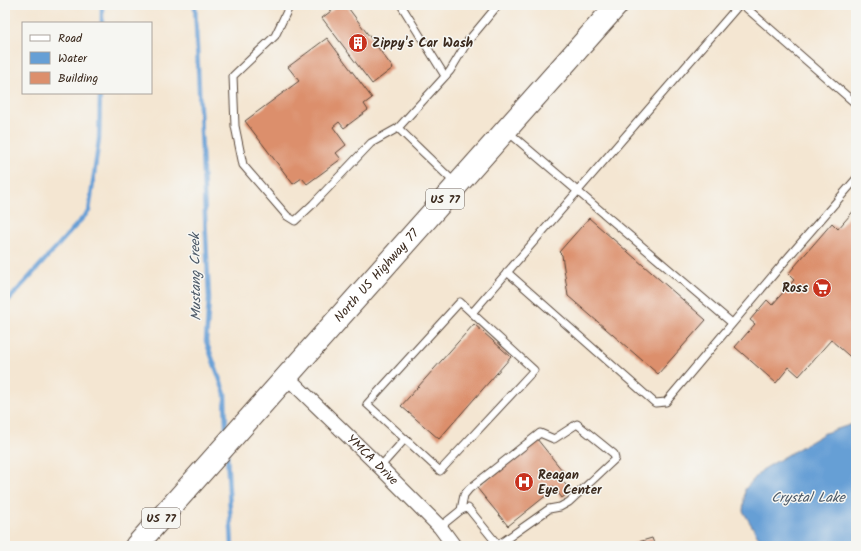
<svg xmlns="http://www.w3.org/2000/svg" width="861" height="551" font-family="Kalam,sans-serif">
  <rect width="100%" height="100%" fill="#f6f6f2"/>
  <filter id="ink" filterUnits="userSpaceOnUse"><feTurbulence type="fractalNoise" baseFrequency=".025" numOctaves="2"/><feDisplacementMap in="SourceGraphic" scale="8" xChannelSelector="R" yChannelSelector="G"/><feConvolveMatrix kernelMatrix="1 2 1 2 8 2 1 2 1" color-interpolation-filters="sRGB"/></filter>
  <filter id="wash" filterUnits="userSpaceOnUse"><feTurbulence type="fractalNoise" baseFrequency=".012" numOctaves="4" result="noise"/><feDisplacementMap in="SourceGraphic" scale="16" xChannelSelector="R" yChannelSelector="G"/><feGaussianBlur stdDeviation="0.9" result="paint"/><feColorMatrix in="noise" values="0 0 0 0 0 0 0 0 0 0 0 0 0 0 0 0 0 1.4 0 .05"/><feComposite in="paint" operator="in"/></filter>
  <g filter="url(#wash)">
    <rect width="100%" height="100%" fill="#f4e6d2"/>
    <polygon fill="#669fd5" stroke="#50647a" points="856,423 856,546 763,545 743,511 745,489 762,470 825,433"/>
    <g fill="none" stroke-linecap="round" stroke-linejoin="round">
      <g stroke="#669fd5" stroke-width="4.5">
        <polyline points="195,5 209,299 206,341 225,394 226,432"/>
        <polyline points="102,23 102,5"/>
        <polyline points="5,304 89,211 99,139 100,93"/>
        <polyline points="227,454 232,546"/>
      </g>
    </g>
    <g id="blocks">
      <g fill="#dc8f6c">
        <polygon points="339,5 346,5 393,68 372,84 322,18"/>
        <polygon points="327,38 372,98 364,104 368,110 344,128 339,122 333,127 346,145 336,153 341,159 307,184 302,178 293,184 245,121 299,81 288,67"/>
        <polygon points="856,208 856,362 831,340 799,376 789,367 776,383 735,347 755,324 750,320 767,300 772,305 794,280 788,274 832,223 838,229"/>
        <polygon points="589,218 706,320 658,374 568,296 562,255 559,252"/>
        <polygon points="474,324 511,357 439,439 401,406"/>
        <polygon points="537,439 566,475 561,479 571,491 562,498 553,486 551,487 553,490 508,526 477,488"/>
        <polygon points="652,538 655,546 625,546"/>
      </g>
    </g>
  </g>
  <g filter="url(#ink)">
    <use href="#blocks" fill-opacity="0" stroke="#574639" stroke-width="1"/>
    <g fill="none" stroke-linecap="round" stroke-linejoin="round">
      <g stroke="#574639" stroke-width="9">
        <g id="service">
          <polyline points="290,5 275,36 233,76 235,126 243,165 287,216 295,221 313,204 371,143 398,128"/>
          <polyline points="401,5 445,76"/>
          <polyline points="743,5 856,104"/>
          <polyline points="507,131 732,323"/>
          <polyline points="455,183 398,128 450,71 468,41 498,5"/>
          <polyline points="507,272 655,403 666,402 785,261 856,179"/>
          <polygon points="460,302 534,370 440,471 367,404"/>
          <polyline points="472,313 739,5"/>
          <polyline points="380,467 405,439"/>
          <polyline points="461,510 464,495 469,489 540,433 554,439 577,424 614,454 615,459 569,502 560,507 549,509 498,545"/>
          <polyline points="440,527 461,510 468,508 498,545 497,546"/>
        </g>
      </g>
      <g stroke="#574639" stroke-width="16">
        <g id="minor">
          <path id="s1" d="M287,377L380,467L440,527L454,546"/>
        </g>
      </g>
      <g stroke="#574639" stroke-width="24">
        <g id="primary">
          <path id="s2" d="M136,546L617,5"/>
        </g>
      </g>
      <use href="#service" stroke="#fff" stroke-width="7"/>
      <use href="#minor" stroke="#fff" stroke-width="14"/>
      <use href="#primary" stroke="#fff" stroke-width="22"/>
    </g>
  </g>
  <defs>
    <g id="building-disc" transform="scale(1)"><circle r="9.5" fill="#c8321e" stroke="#f6f6f2"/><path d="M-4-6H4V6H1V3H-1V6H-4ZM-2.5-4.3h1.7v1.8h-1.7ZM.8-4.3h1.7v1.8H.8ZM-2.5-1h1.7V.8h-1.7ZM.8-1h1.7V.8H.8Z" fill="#fff"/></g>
    <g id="supermarket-disc" transform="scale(1)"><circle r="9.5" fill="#c8321e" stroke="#f6f6f2"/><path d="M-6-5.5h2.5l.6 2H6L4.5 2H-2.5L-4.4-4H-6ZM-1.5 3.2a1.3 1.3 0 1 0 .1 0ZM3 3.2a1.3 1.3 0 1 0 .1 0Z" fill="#fff"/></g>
    <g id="hospital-disc" transform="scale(1)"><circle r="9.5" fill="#c8321e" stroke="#f6f6f2"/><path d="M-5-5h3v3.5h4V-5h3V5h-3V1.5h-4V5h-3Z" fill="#fff"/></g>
  </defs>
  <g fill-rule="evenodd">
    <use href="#building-disc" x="358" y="43"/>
    <use href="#supermarket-disc" x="822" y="288"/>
    <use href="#hospital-disc" x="524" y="482"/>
  </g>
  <g text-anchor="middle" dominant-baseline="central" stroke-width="3" stroke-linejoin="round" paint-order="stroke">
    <g fill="#f6f6f2" stroke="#73675e" stroke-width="1">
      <rect x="426" y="189" width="38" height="20" rx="3"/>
      <rect x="142" y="508" width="38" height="20" rx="3"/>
    </g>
    <g font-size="12" font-weight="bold" fill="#3b2a1e">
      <text x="445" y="199">US 77</text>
      <text x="161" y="518">US 77</text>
    </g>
    <g font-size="13" font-weight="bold" fill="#3b2a1e" stroke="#f6f6f2" text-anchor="start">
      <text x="372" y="43">Zippy's Car Wash</text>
      <text x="808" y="288" text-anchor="end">Ross</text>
      <text x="538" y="475">Reagan<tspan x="538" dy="15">Eye Center</tspan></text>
    </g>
    <g font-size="13" fill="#3b2a1e" stroke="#f6f6f2">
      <text stroke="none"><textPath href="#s2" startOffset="362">North US Highway 77</textPath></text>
      <text stroke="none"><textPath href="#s1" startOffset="119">YMCA Drive</textPath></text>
    </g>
    <g font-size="14" font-style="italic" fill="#4c5967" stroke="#f6f6f2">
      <text transform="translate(196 277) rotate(-91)">Mustang Creek</text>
      <text x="808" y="498">Crystal Lake</text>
    </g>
  </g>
  <rect width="861" height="551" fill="none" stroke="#f6f6f2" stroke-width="20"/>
  <rect x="22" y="22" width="130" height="72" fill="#f6f6f2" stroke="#aba49d"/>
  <rect x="30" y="35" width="20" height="6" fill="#ffffff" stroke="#aba49d"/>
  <text x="58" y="42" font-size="12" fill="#3b2a1e">Road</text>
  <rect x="30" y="52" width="20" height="12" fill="#669fd5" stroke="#aba49d"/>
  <text x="58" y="62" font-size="12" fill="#3b2a1e">Water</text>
  <rect x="30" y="72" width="20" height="12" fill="#dc8f6c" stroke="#aba49d"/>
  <text x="58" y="82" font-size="12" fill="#3b2a1e">Building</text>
</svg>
